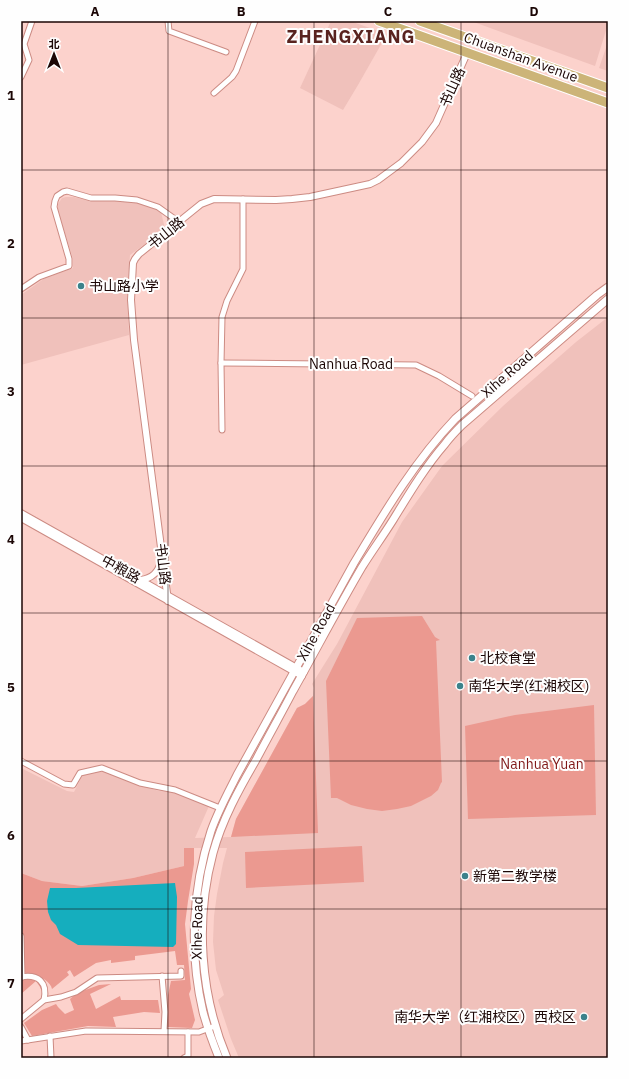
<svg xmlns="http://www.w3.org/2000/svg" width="629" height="1079" font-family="'IBM Plex Sans','Noto Sans SC',sans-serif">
  <rect width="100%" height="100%" fill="#fcd2cc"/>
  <g fill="#f0c1bb">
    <polygon points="331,21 350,21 387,34 358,85 343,110 300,88"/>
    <polygon points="471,21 608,21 608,24 595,66"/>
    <polygon points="608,42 608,71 599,68"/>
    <polygon points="66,197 73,197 94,201 114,201 135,202 155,208 161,212 165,229 130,255 127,293 129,335 21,365 21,295 45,278 73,268 73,259 58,211 58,204 62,198"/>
    <polygon points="608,317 608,1058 239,1058 231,1039 218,1000 224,995 216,970 213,942 214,916 217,894 223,863 227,848 184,848 184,866 133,878 82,886 42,881 21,873 21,768 67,791 74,792 83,774 100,771 104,772 139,785 159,791 175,792 209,806 195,838 231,837 236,819 297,708 305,704 313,696 314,688 312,684 337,644 402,522 442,466 503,406 576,342"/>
  </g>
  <g fill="#eb9990">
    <polygon points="422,616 435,637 440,640 436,641 442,782 441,783 438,790 431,796 411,806 397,809 382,811 367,809 351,805 337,798 331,798 326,681 357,618"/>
    <polygon points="313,696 318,833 231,837 236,819 297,708 305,704"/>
    <polygon points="594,705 596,815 468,819 465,726 515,715"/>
    <polygon points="362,846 364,882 246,888 245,852"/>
    <path d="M184,848H194V864L188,901L185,924L191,989L189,994L195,1020L192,1028L167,1027L168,995L171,981L185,980L184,965H177L175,951L135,956V960L111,963V960L96,963L74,977L70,970L67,972L69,975L52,989C51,982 41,977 34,974C32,974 30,975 27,974C25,973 24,971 23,968C24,936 21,905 21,873L42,881L82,886L133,878L184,866Z"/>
    <polygon points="31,978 42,984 43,994 40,987 36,981 21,994 21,979"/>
    <polygon points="111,984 90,994 96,1009 120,996 121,1000 158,1000 160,1013 144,1012 113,1017 116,1027 88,1026 32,1036 24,1023 42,1010 56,1004 58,1007 65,1014 74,1010 70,999 77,993 99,985"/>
  </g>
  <polygon fill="#15aebe" points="175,883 177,897 176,944 173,947 78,945 60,934 56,925 51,920 48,912 47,901 50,888 76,888"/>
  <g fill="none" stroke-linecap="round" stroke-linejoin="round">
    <g stroke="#cc8b83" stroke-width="7">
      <g id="minor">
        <polyline points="168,21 169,31 226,52"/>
        <polyline points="21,77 29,60 24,44 32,21"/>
        <polyline points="214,93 232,77 236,71 255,21"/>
        <polyline points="21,289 39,277 69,266 69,259 54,207 55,201 57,196 63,192 67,191 91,198 115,198 137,200 158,207 179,222"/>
        <polyline points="221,363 416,365 439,376 472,396"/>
        <polyline points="222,430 221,363 222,317 227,301 243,269 243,199"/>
        <polyline points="21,761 64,784 73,785 80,773 102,768 140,783 175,790 220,808"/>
        <polyline points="21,936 22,977"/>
        <polyline points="162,976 165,1012 164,1031"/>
        <path d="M21,977C38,974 48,982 44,1000"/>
        <polyline points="21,1019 44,1000 61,997 76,992 97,978 181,976 181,971"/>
        <polyline points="21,1027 28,1040"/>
        <polyline points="50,1036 51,1058"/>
        <polyline points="21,1041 86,1031 199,1032 215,1026"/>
        <polyline points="184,1058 188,1056 188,1032"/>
      </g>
    </g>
    <g stroke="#cc8b83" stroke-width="8">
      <g id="tertiary">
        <polyline points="21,513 304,672"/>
        <polyline points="21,518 302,676"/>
        <path d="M141,580C152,578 158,573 161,562"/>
        <polyline points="168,601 134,340 131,300 133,263 135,259 139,254 201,204 214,199 276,200 292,199 310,197 370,184 378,180 401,163 422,142 436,123 467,53"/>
      </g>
    </g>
    <g stroke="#cc8b83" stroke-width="9">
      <g id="secondary">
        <path d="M219,1058C213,1043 207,1027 203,1012C189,952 192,889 211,831C218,811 228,793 237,775L354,563C384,513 414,462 455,419L597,295L608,287"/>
        <path d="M227,1058C200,994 195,920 213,853C222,820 239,789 256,760C268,737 281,714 293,691C316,650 338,608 362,567C372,551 383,536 393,520C409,494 425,467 445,444C450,437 456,431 462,425L608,299"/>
      </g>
    </g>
    <g stroke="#fff" stroke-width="11">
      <g id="trunk">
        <polyline points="379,21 608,103"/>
        <polyline points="420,21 608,88"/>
      </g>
    </g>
    <use href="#minor" stroke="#fff" stroke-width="5"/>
    <use href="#tertiary" stroke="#fff" stroke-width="6"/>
    <use href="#secondary" stroke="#fff" stroke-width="7"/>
    <use href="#trunk" stroke="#ccb478" stroke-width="9"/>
  </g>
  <path fill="none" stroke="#1b0605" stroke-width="1" stroke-opacity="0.55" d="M168,21V1058M314,21V1058M461,21V1058M21,170H608M21,318H608M21,466H608M21,613H608M21,761H608M21,909H608"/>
  <g fill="#3b828b" stroke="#fefefe" stroke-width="1.5">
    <circle cx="81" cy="286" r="4"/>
    <circle cx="472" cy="658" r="4"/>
    <circle cx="460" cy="686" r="4"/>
    <circle cx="465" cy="876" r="4"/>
    <circle cx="584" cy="1017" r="4"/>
  </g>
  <g text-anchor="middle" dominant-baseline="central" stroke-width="4" stroke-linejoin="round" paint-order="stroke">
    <g font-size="14" fill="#1b0605" stroke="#fefefe">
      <text transform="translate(521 57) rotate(20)">Chuanshan Avenue</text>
      <text transform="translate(452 87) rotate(-66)">书山路</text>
      <text transform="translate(166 233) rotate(-39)">书山路</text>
      <text x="351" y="364">Nanhua Road</text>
      <text transform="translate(507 374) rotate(-41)">Xihe Road</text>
      <text transform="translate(163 564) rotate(83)">书山路</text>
      <text transform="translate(121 569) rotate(29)">中粮路</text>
      <text transform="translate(316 632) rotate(-61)">Xihe Road</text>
      <text transform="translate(197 928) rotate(-89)">Xihe Road</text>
    </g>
    <g font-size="14" fill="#1b0605" stroke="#fefefe" text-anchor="start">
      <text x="89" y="286">书山路小学</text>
      <text x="480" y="658">北校食堂</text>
      <text x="468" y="686">南华大学(红湘校区)</text>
      <text x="473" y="876">新第二教学楼</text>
      <text x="576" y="1017" text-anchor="end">南华大学（红湘校区）西校区</text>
    </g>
    <g font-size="14" fill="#801818" stroke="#fefefe">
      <text x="542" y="764">Nanhua Yuan</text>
    </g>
    <g font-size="18" font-weight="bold" letter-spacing="1" fill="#59231f" stroke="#fefefe">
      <text x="351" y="36">ZHENGXIANG</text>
    </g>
  </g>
  <rect width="629" height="1079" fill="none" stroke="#fefefe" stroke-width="44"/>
  <g transform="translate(54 54)" stroke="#fefefe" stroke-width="3" paint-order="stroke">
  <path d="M0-3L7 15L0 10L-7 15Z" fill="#1b0605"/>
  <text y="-6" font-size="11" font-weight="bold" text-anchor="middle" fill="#1b0605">北</text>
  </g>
  <rect x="22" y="22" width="585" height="1035" fill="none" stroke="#1b0605" stroke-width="1.5"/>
  <g font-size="13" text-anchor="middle" font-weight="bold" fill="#1b0605">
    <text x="95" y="16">A</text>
    <text x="241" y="16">B</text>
    <text x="388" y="16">C</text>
    <text x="534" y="16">D</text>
    <text x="11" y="100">1</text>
    <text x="11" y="248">2</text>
    <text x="11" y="396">3</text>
    <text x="11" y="544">4</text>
    <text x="11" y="692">5</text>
    <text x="11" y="840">6</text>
    <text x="11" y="988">7</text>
  </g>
</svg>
